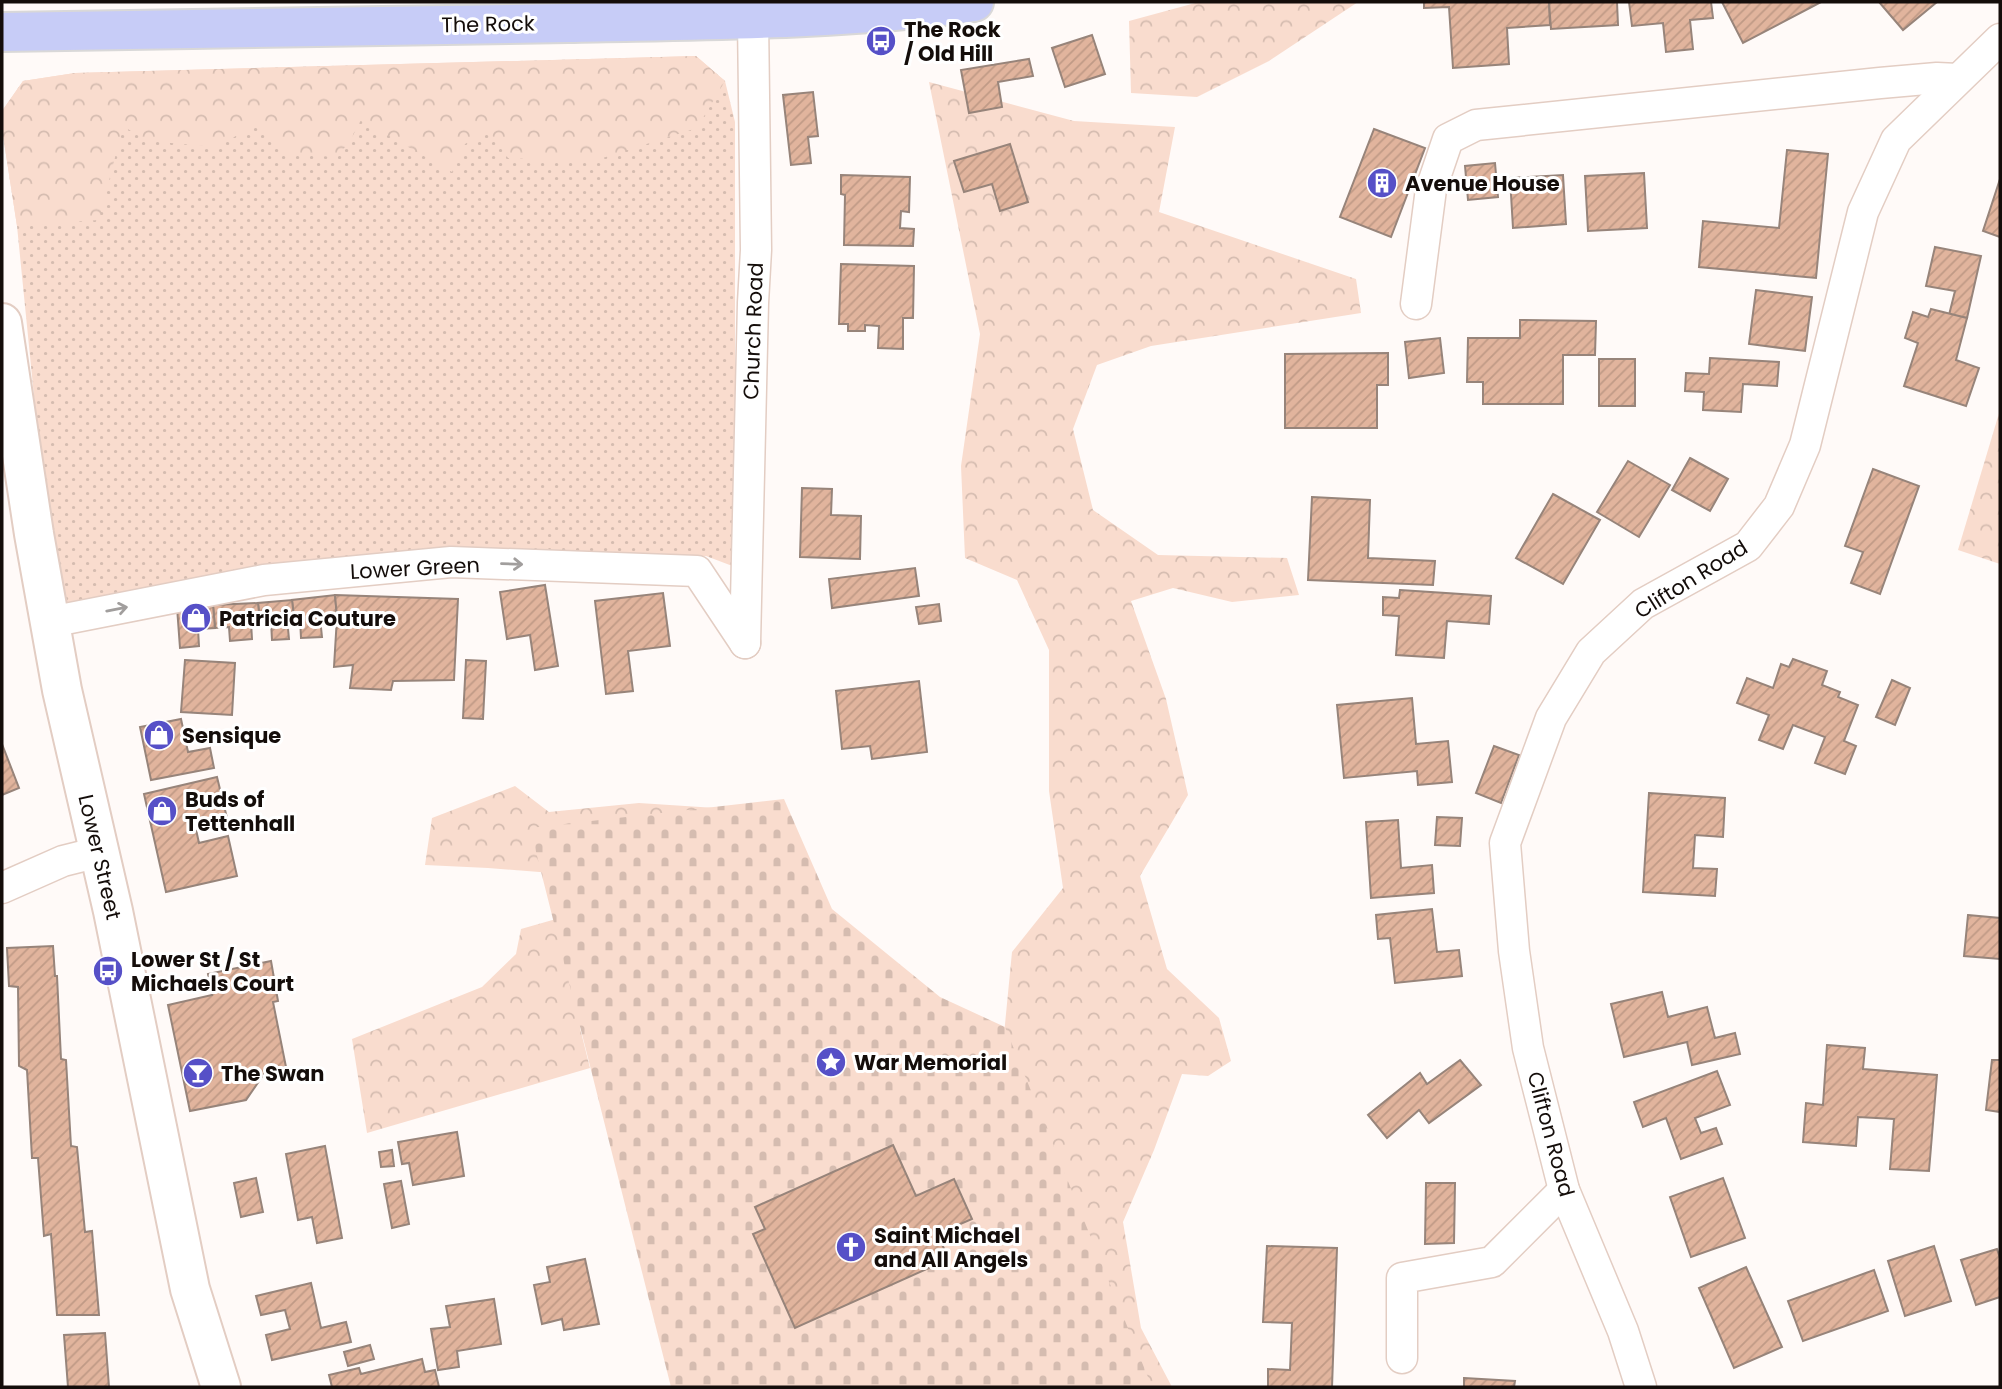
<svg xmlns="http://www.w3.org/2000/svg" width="2002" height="1389" font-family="Poppins,sans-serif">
  <defs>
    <pattern id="grass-dots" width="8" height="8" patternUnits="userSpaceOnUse" patternTransform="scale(1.75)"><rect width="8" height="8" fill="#f9dcce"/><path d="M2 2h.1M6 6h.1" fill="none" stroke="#d5bcb0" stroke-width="1.8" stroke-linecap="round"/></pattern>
    <pattern id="forest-crowns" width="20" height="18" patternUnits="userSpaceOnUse" patternTransform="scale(1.75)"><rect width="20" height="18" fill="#f9dcce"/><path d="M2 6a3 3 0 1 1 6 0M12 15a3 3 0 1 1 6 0" fill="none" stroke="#d5bcb0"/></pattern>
    <pattern id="cemetery-stones" width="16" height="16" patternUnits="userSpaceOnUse" patternTransform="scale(1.75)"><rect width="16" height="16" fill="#f9dcce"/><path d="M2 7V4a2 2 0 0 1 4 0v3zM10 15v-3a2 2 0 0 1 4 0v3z" fill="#d5bcb0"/></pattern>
    <pattern id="building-hatch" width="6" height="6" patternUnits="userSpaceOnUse" patternTransform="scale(1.75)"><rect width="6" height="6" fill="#e1b49d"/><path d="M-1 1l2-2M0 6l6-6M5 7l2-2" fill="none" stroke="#c09a86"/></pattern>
  </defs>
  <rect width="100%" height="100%" fill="#fffaf8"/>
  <polygon fill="url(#grass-dots)" points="696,56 725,81 735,122 735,567 706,556 440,554 65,614 44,496 17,226 2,129 2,111 23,81 75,73"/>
  <g fill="url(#forest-crowns)">
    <polygon points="1199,2 1358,2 1269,61 1197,97 1131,93 1129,21"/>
    <polygon points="696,56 725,81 697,128 590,162 508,158 488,130 465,144 452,172 361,120 348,145 333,157 283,152 257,123 218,147 147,141 123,126 99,220 17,226 2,129 2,111 23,81 75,73"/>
    <polygon points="929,82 1074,121 1175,127 1159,212 1356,279 1361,313 1151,346 1097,365 1073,429 1093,510 1158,555 1287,558 1299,595 1232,602 1173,588 1131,601 1166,699 1188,795 1140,876 1167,969 1219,1018 1231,1061 1208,1076 1182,1074 1154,1150 1123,1222 1141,1328 1172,1387 1107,1387 996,1117 1012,952 1063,888 1049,791 1049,650 1017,580 965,558 961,466 980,334"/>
    <polygon points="2000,410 2000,564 1958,550"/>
    <polygon points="515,786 549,812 639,803 731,809 627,879 488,868 425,865 432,818"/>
    <polygon points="556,919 606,992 580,1028 590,1068 367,1133 352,1039 482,987 516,954 521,929"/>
  </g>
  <polygon fill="url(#cemetery-stones)" points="784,799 832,909 940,997 1005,1027 1152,1387 671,1387 530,828"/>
  <g fill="url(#building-hatch)" stroke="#97847a" stroke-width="2">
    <polygon points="1424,2 1549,2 1550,25 1507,28 1509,64 1453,68 1449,7 1424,8"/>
    <polygon points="1549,2 1617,2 1618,25 1551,29"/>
    <polygon points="1629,2 1711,2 1713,18 1690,20 1693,49 1666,52 1663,23 1632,26"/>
    <polygon points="1722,2 1821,2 1743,43"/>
    <polygon points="1879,2 1937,2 1903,30"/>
    <polygon points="1092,35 1105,74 1065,87 1052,48"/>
    <polygon points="1029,59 1033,76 998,82 1002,107 969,113 961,70"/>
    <polygon points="813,92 818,136 808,137 811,163 791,165 783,95"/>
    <polygon points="1374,129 1425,148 1391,237 1340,217"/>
    <polygon points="1010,144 1028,202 1000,211 992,184 964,192 954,161"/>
    <polygon points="1787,150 1828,154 1816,278 1699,267 1703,221 1779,228"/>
    <polygon points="1495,163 1498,197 1468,200 1465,166"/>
    <polygon points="1644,173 1647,228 1588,231 1585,176"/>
    <polygon points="841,175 910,177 909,212 901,211 900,228 914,229 913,246 844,245 845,195 841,194"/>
    <polygon points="1563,175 1566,224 1513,228 1510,178"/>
    <polygon points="2000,179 2000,237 1983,231"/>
    <polygon points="1935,247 1981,256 1967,318 1949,315 1955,291 1926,286"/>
    <polygon points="841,264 914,266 913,318 903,318 903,349 878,348 879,326 865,325 865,331 848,331 848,324 839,324"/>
    <polygon points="1756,290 1812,297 1805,351 1749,344"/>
    <polygon points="1931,309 1967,318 1956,360 1979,368 1966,406 1904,386 1918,343 1905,338 1913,312 1928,317"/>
    <polygon points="1520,320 1596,321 1595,355 1563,355 1563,404 1483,404 1483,382 1467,382 1468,338 1520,338"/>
    <polygon points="1440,338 1444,373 1409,378 1405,342"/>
    <polygon points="1388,353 1388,385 1377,385 1377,428 1285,428 1285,354"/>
    <polygon points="1710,358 1779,362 1777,386 1743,384 1741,412 1703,410 1704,392 1685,391 1686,373 1709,374"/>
    <rect x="1599" y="359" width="36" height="47"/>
    <polygon points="1690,458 1728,479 1710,511 1672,490"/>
    <polygon points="1628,461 1670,485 1639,537 1597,512"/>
    <polygon points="1873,469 1919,486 1880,594 1851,583 1863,552 1845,546"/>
    <polygon points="802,488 832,489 831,515 861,516 860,559 800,557"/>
    <polygon points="1553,494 1600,520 1563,584 1516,558"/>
    <polygon points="1312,497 1370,500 1368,558 1435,561 1433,585 1308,580"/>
    <polygon points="915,568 919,596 832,608 829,579"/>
    <polygon points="545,585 558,666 535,670 530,635 507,639 500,592"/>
    <polygon points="1400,590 1491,596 1489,624 1447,621 1444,658 1396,655 1399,616 1383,615 1383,597 1399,598"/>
    <polygon points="663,593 670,646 628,651 633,691 606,694 595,601"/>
    <polygon points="335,595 337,617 320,618 322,637 301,638 300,618 294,618 292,600"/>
    <polygon points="335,595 458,599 454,680 393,681 391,690 350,688 353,665 334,667 337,617"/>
    <polygon points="292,600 294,618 287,618 289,639 272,640 271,621 260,622 258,603"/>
    <polygon points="258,603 260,622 251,622 252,639 230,641 229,627 215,628 213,605"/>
    <polygon points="939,604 941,621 919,624 916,607"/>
    <polygon points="213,605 215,628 198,629 199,646 180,648 177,607"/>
    <polygon points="1793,659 1827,671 1822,685 1840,692 1838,697 1858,705 1844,741 1856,746 1845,774 1815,763 1825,737 1793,725 1783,749 1759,740 1769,715 1737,703 1747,678 1773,688 1781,664 1789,667"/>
    <polygon points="185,660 235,663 232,715 181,712"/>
    <polygon points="466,660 486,661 483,719 463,718"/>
    <polygon points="1892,680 1910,688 1895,725 1876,717"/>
    <polygon points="919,681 927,752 872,759 870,746 842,749 836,691"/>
    <polygon points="1412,698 1416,744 1448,741 1452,782 1418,785 1417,771 1344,778 1337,705"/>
    <polygon points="181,719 188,752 210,748 214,768 151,780 140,727"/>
    <polygon points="2,744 19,788 2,795"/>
    <polygon points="1494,746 1519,755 1501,803 1476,793"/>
    <polygon points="217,777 227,818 195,825 199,843 228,836 237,876 166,892 144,794"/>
    <polygon points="1649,793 1725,798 1723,837 1695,835 1693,868 1717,869 1715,896 1643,892"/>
    <polygon points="1437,817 1462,818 1460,846 1435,845"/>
    <polygon points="1398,820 1401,868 1432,865 1434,893 1371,898 1366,822"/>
    <polygon points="1432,909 1437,952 1459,950 1462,976 1395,983 1390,938 1378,939 1376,915"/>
    <polygon points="1968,915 2000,918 2000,959 1964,956"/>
    <polygon points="53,946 55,976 57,976 61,1059 66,1060 71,1146 77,1147 85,1232 92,1231 99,1315 57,1315 51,1234 44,1236 38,1158 32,1158 27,1070 19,1066 18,987 9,986 7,948"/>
    <polygon points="271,961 278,1001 273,1002 286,1067 266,1071 246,1100 190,1111 168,1005 212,995 208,974"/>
    <polygon points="1662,992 1668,1017 1707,1007 1715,1038 1735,1033 1740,1054 1692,1065 1687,1042 1624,1057 1611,1004"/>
    <polygon points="1827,1045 1865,1048 1863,1069 1937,1075 1929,1171 1890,1169 1894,1119 1858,1117 1856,1146 1803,1142 1806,1103 1823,1105"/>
    <polygon points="1460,1060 1481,1085 1429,1123 1419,1110 1387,1138 1368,1115 1420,1073 1427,1084"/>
    <polygon points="1992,1060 2000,1060 2000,1112 1986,1110"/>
    <polygon points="1717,1071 1730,1105 1695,1118 1701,1133 1716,1128 1722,1144 1681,1159 1666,1118 1643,1127 1634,1102"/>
    <polygon points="457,1132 464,1176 413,1185 409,1163 402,1164 398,1142"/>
    <polygon points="893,1145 916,1196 954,1179 972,1219 937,1234 949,1259 795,1328 753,1234 765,1229 755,1207"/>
    <polygon points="325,1146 342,1238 317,1243 312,1217 298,1220 286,1154"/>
    <polygon points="392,1150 394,1166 381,1167 379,1152"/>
    <polygon points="256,1178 263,1212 241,1217 234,1183"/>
    <polygon points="1723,1178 1745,1238 1691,1257 1670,1197"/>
    <polygon points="401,1181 409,1224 392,1228 384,1184"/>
    <polygon points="1426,1183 1455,1183 1454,1243 1425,1244"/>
    <polygon points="1267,1246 1337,1248 1332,1387 1268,1387 1268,1369 1290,1370 1292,1323 1263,1322"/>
    <polygon points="1934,1246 1951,1301 1905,1316 1888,1261"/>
    <polygon points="1997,1249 2000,1258 2000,1297 1976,1305 1961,1260"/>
    <polygon points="585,1259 599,1324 564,1330 562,1319 542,1324 534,1285 550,1282 547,1267"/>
    <polygon points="1746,1267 1782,1347 1734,1368 1699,1288"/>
    <polygon points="1874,1270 1888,1311 1803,1341 1788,1301"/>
    <polygon points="311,1283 321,1328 346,1322 351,1342 272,1360 266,1335 290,1329 285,1310 261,1315 256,1296"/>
    <polygon points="494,1299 501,1344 457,1351 459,1367 438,1370 431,1329 450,1327 446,1306"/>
    <polygon points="105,1333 109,1387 68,1387 64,1335"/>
    <polygon points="370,1345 374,1359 348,1366 344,1352"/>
    <polygon points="422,1359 425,1372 435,1370 439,1387 332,1387 329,1375 359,1368 361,1374"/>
    <polygon points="1464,1378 1515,1381 1514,1387 1464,1387"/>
  </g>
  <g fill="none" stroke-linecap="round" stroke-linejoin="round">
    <g stroke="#e3cdc3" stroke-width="33">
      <g id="street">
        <polyline points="1416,304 1431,189 1448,139 1476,125 1880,83 1937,78 1958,79"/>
        <polyline points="50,622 264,580 451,562 697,571 745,643"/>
        <polyline points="745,643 753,303 756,250 753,19 754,2"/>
        <polyline points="2,888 63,861 99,852"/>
        <polyline points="1402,1358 1402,1278 1492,1262 1564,1190"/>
        <polyline points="1641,1387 1623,1331 1564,1190 1528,1048 1514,951 1505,843 1551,718 1591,652 1643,604 1748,546 1779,506 1805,445 1863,212 1896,140 2000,39"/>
      </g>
    </g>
    <g stroke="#e3cdc3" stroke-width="42">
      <polyline id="secondary" points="2,323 34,534 62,690 113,911 190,1289 221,1387"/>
    </g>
    <g stroke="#d9d8d8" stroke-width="42">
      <path id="highway" d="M2,32C190,29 379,27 568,23C703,20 840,21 974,2"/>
    </g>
    <use href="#street" stroke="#fff" stroke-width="30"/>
    <use href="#secondary" stroke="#fff" stroke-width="38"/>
    <use href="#highway" stroke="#c7ccf7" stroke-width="38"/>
  </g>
  <defs><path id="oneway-shaft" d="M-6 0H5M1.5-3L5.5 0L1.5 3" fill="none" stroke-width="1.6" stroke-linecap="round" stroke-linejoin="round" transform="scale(1.75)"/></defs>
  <g stroke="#a19e9d">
    <use href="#oneway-shaft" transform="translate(512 564) rotate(2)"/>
    <use href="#oneway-shaft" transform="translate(117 609) rotate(-11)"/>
  </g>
  <defs>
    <g id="bus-disc" transform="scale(1.575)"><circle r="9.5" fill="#5650c7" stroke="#fff"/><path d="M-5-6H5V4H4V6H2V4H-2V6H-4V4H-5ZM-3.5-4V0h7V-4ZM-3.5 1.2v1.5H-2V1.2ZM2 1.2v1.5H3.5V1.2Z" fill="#fff"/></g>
    <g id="building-disc" transform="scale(1.575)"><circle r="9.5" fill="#5650c7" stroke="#fff"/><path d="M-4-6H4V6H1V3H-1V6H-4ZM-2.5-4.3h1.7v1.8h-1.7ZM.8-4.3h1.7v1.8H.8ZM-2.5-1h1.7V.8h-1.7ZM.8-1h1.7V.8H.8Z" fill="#fff"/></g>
    <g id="shop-disc" transform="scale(1.575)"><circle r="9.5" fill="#5650c7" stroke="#fff"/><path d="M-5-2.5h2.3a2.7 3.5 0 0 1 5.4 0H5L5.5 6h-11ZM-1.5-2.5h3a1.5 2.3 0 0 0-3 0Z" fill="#fff"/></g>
    <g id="sight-disc" transform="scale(1.575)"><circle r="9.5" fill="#5650c7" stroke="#fff"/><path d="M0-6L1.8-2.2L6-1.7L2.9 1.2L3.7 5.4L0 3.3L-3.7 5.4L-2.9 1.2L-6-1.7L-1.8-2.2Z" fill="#fff"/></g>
    <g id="bar-disc" transform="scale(1.575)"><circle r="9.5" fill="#5650c7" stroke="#fff"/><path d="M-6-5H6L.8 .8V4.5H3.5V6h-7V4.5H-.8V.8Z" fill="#fff"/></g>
    <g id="church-disc" transform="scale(1.575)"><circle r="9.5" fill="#5650c7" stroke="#fff"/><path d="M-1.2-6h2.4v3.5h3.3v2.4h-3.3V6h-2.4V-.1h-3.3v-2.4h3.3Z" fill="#fff"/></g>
  </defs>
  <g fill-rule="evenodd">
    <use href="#bus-disc" x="881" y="41"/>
    <use href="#building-disc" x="1382" y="183"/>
    <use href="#shop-disc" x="196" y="618"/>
    <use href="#shop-disc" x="159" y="735"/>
    <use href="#shop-disc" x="162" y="811"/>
    <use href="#bus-disc" x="108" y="971"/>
    <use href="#sight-disc" x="831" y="1062"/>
    <use href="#bar-disc" x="198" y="1073"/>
    <use href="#church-disc" x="851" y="1247"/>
  </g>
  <g text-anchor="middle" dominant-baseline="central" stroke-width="6" stroke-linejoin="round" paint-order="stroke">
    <g font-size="21" fill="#140d0a" stroke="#fff">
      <text transform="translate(488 24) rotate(-1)">The Rock</text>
      <text transform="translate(753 331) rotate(-88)">Church Road</text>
      <text transform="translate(415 568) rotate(-3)">Lower Green</text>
      <text transform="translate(1691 579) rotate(-32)">Clifton Road</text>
      <text transform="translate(100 857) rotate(77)">Lower Street</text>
      <text transform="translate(1551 1134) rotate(75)">Clifton Road</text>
    </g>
    <g font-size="21" font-weight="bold" fill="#140d0a" stroke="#fff" text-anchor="start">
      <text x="904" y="29">The Rock<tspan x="904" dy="24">/ Old Hill</tspan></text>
      <text x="1405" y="183">Avenue House</text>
      <text x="219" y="618">Patricia Couture</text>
      <text x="182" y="735">Sensique</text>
      <text x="185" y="799">Buds of<tspan x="185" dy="24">Tettenhall</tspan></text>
      <text x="131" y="959">Lower St / St<tspan x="131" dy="24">Michaels Court</tspan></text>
      <text x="854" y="1062">War Memorial</text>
      <text x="221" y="1073">The Swan</text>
      <text x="874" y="1235">Saint Michael<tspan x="874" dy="24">and All Angels</tspan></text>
    </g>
  </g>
  <rect width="2002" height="1389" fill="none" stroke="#140d0a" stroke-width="7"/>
</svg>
